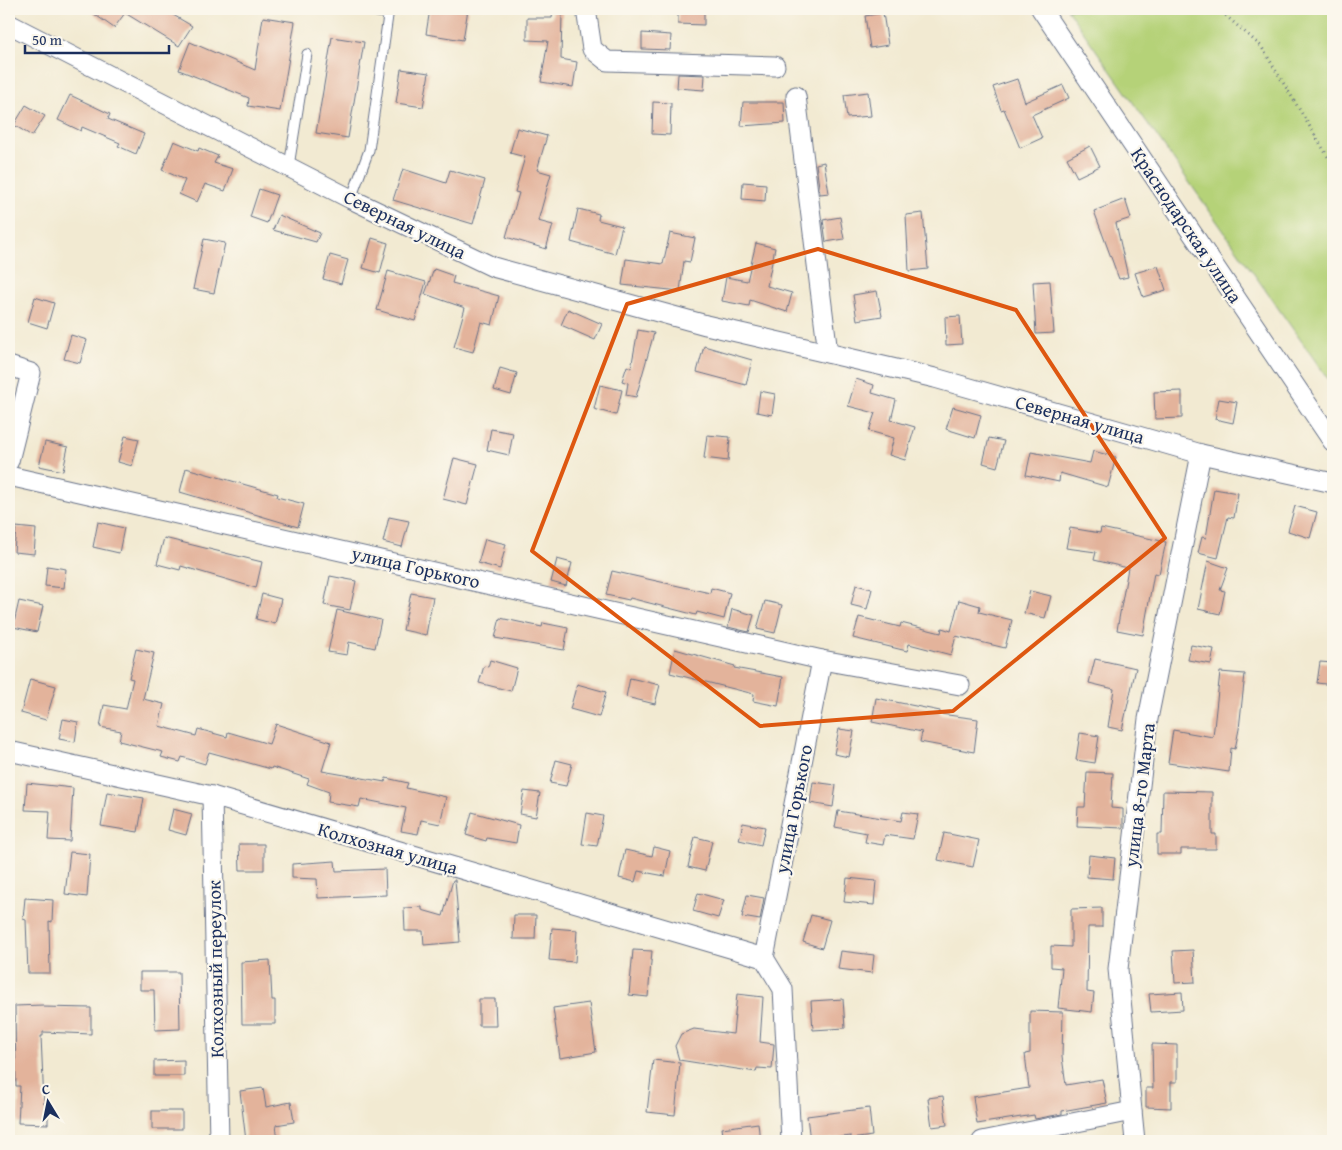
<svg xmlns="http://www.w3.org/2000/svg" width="1342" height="1150" font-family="'Gentium Book Plus',serif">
  <rect width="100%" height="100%" fill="#fbf7ec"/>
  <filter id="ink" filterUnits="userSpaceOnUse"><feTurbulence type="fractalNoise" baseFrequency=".02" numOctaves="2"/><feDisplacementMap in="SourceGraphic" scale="10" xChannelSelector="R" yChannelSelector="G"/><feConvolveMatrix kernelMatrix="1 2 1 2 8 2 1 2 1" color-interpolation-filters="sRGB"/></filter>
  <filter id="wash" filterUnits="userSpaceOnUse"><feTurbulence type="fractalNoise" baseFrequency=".0096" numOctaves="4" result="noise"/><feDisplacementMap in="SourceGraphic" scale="20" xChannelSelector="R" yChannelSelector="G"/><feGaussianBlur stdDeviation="1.12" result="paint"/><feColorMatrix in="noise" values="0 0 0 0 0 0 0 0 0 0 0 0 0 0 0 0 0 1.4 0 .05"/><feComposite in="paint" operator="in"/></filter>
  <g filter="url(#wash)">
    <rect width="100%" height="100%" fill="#f2ead2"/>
    <polygon fill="#b5d278" stroke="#68806b" points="1067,9 1333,9 1333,386"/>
    <g id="blocks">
      <g fill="#e3b39b">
        <polygon points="87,9 163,9 192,26 179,46 125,13 114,28"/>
        <polygon points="430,9 468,9 463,40 426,34"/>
        <polygon points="678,9 704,9 704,25 678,24"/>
        <polygon points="553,11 562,12 561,59 577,62 573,87 541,82 548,41 527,40 527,18 552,18"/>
        <polygon points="883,13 888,45 870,48 865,16"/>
        <polygon points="263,17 295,22 280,111 248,106 249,98 179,70 190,42 255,70"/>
        <polygon points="642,33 671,35 670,50 642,49"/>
        <polygon points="332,37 364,42 348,138 316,133"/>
        <polygon points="401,69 429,73 423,107 396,103"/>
        <polygon points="678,74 705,75 704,90 677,88"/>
        <polygon points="1017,79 1025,102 1063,85 1069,98 1032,115 1042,138 1020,148 1004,109 1001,110 993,87"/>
        <polygon points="868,92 871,116 847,118 844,95"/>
        <polygon points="70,95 110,114 108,119 144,134 136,154 118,146 120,143 82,127 81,131 58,120"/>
        <polygon points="653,102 671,103 670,135 652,134"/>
        <polygon points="743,102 784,102 785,123 741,126"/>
        <polygon points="26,105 45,116 32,136 14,125"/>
        <polygon points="517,128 547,136 537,170 551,174 538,221 553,225 546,249 506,237 519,193 515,192 525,157 510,153"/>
        <polygon points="174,141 198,151 199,148 218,156 214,163 233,169 225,191 205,184 197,202 179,194 185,180 162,170"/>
        <polygon points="1090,146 1100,166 1077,177 1067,158"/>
        <polygon points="824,162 829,193 820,194 816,164"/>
        <polygon points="403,169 446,183 450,170 485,180 473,224 393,200"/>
        <polygon points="743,182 766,184 765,201 742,199"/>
        <polygon points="259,189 277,195 267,223 250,217"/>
        <polygon points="1125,199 1131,218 1116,223 1128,277 1119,279 1094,211"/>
        <polygon points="578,209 599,214 598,220 622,226 615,254 571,242"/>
        <polygon points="923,213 928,269 909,271 906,215"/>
        <polygon points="279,215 320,233 316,242 273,230"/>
        <polygon points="840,217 844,239 826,242 823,220"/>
        <polygon points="670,233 695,238 690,262 684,261 680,291 622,285 626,259 663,264"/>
        <polygon points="372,238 388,243 380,273 363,268"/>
        <polygon points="204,239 225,243 214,293 193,289"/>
        <polygon points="756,243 775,248 767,286 792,293 787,312 750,300 749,306 722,301 726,277 747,281"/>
        <polygon points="330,255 348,260 341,284 323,279"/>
        <polygon points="1158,266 1166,290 1143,297 1135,273"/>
        <polygon points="434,269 454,276 452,283 499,296 492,325 481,322 473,352 454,347 465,308 425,294"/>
        <polygon points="388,271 426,282 415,321 377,310"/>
        <polygon points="1050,281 1054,333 1036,334 1033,282"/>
        <polygon points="877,291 882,316 857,320 853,295"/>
        <polygon points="35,297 54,303 47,328 28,322"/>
        <polygon points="568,309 602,324 595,340 561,325"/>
        <polygon points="960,316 962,344 946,345 945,317"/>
        <polygon points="638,330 654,333 636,397 626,395 628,383 622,381 627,366 631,368"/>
        <polygon points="71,335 87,340 80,363 64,359"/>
        <polygon points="704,346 752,360 746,385 697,372"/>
        <polygon points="500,368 517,373 511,395 494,390"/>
        <polygon points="856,379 874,385 872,393 896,400 891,420 915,427 905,460 889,455 894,438 869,431 875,413 848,406"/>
        <polygon points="600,385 622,390 616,415 594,409"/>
        <polygon points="760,391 775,394 772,415 757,412"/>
        <polygon points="1182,391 1182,418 1155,419 1154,392"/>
        <polygon points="1219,399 1237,402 1233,423 1215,419"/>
        <polygon points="953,407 981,415 975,438 946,429"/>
        <polygon points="491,429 513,433 509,455 487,450"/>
        <polygon points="707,435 730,437 728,461 704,458"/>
        <polygon points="125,436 139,439 132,466 118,462"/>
        <polygon points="989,438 1004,441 997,467 983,463"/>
        <polygon points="45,442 68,447 63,471 39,466"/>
        <polygon points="1093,451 1116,457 1108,487 1060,473 1059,482 1026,475 1031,452 1090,463"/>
        <polygon points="454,458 478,464 467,505 443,499"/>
        <polygon points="186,468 278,494 277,497 304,504 298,527 180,492"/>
        <polygon points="1214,489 1238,493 1234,518 1228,517 1218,558 1198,553 1202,537 1206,538"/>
        <polygon points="1295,506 1317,512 1310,538 1288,531"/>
        <polygon points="389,517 409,521 402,547 383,542"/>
        <polygon points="98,522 124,528 119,553 93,547"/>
        <polygon points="16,527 36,529 34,554 14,552"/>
        <polygon points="1070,528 1100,533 1101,528 1166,542 1159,574 1154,573 1143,635 1117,630 1128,568 1094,560 1096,552 1066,548"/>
        <polygon points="164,538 262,562 256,588 181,566 180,570 157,564"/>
        <polygon points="485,539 506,544 500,569 478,563"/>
        <polygon points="557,559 572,563 566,586 551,582"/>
        <polygon points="1208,561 1228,568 1220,590 1225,591 1220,614 1198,609"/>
        <polygon points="47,566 66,569 64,588 45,586"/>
        <polygon points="612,571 710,593 711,588 730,593 724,619 697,612 696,615 630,598 629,600 606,595"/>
        <polygon points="330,576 356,581 350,610 324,605"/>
        <polygon points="856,585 872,589 867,609 851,605"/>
        <polygon points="1030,591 1051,596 1045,618 1024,613"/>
        <polygon points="411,593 433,597 426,635 403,630"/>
        <polygon points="262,594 281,599 275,624 256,619"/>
        <polygon points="959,600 980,606 979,612 1012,620 1005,648 956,636 951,655 909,644 907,651 853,638 859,617 900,627 901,623 941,633 942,628 951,631"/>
        <polygon points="19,601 43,606 37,632 13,627"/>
        <polygon points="765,601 782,605 775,633 757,629"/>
        <polygon points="732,609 754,615 749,632 728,627"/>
        <polygon points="337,610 381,620 375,648 349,642 347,655 328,652"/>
        <polygon points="500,618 542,627 543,623 568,628 564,650 495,638"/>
        <polygon points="1191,645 1214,649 1211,664 1188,660"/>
        <polygon points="136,649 154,653 143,699 164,704 159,726 196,736 198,729 227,737 228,732 269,744 276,724 331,742 322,771 385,782 386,778 408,783 406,788 446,797 440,824 421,820 418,834 401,831 406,808 361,799 359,807 328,802 329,792 307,784 309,779 272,767 271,769 209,752 205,764 182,757 180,762 161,757 163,752 119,741 121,731 100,727 104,705 126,709 133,679 129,678"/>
        <polygon points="675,649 735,666 734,668 783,677 778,706 753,701 754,694 670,673"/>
        <polygon points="1095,659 1136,668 1122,730 1108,727 1114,689 1089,683"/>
        <polygon points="490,660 517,668 511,691 479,683 484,666 488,667"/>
        <polygon points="1320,662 1333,663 1333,685 1317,683"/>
        <polygon points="1220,672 1245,674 1239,729 1235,749 1231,748 1229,772 1168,763 1173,730 1213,737"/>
        <polygon points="630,678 660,685 655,704 626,697"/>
        <polygon points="30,679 56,686 46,720 21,713"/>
        <polygon points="577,684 606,692 599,717 570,709"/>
        <polygon points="876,698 940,711 940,714 978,719 974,752 920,742 922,732 872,722"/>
        <polygon points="63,719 78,722 75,742 59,739"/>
        <polygon points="839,729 854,731 849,757 834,754"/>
        <polygon points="1080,733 1099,736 1095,763 1076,760"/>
        <polygon points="556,760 572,764 566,786 550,783"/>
        <polygon points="1087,772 1113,773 1111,808 1123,809 1123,828 1077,826 1078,807 1085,807"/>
        <polygon points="813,782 836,785 833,807 810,803"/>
        <polygon points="27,783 73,788 70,841 48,840 50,811 25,810"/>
        <polygon points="524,791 540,793 536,817 520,814"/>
        <polygon points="1163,791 1212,792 1212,834 1216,834 1216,849 1181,849 1181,854 1157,854 1157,834 1162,834"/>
        <polygon points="107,792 144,798 138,832 101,826"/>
        <polygon points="173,809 192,814 186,835 168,830"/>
        <polygon points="838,811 901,821 903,812 918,814 913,839 885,835 883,845 865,842 867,833 835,827"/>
        <polygon points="472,812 519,825 516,843 487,838 486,841 466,835"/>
        <polygon points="587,813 603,816 597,846 582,844"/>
        <polygon points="743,823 765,827 761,845 739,840"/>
        <polygon points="944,833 979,840 973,867 938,860"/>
        <polygon points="695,837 712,841 705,871 688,867"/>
        <polygon points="239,844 264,844 264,870 240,870"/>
        <polygon points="654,847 670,851 665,876 638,871 635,882 619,878 625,850 652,856"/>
        <polygon points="70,852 90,854 87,897 65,894"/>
        <polygon points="1089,855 1115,858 1113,879 1087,877"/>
        <polygon points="335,861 336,871 385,869 386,895 318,898 317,879 292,878 292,864"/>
        <polygon points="847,878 876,881 874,905 844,902"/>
        <polygon points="453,880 455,880 460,942 424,945 423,931 405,931 404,908 422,907 422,910 443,916"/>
        <polygon points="698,893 724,900 718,918 693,911"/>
        <polygon points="747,895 764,898 760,920 742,917"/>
        <polygon points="25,898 53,900 52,922 49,921 50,973 28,973 26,920 23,919"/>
        <polygon points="1102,908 1102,927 1088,927 1087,992 1094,993 1092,1012 1058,1008 1062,968 1051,967 1051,946 1071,947 1071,909"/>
        <polygon points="514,915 536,915 535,939 513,939"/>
        <polygon points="811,915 830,920 822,948 803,942"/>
        <polygon points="552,928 577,930 575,962 549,960"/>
        <polygon points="633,950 652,951 648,997 629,995"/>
        <polygon points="1193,950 1195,982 1175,983 1173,951"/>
        <polygon points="841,951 874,955 872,973 838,969"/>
        <polygon points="270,960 272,1000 275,1000 275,1024 242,1024 241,962"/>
        <polygon points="140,972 179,972 180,1029 155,1030 154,990 140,990"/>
        <polygon points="1182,992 1183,1010 1151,1012 1149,994"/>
        <polygon points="737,994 763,997 760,1042 774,1044 772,1069 757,1068 756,1072 679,1060 675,1046 681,1034 694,1029 733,1034"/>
        <polygon points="479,999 495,999 496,1026 479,1026"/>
        <polygon points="843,999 845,1028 813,1030 811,1001"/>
        <polygon points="589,1003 596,1052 560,1058 553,1008"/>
        <polygon points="43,1005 43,1007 91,1008 91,1034 43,1032 43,1036 41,1036 44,1104 48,1104 48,1124 18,1123 20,1086 16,1086 15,1006"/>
        <polygon points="1030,1011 1063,1012 1062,1057 1066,1085 1102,1079 1107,1103 1062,1111 1062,1114 1035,1119 1034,1115 977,1124 973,1097 1029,1088 1025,1054 1030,1053"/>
        <polygon points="1152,1044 1177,1045 1177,1082 1171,1082 1171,1108 1146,1107 1146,1088 1153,1088"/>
        <polygon points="184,1060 184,1076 154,1076 154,1061"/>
        <polygon points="653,1060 680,1063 675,1115 647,1112"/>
        <polygon points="263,1088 266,1107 291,1102 294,1122 276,1125 278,1141 246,1141 240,1091"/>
        <polygon points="943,1096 947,1125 932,1127 928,1098"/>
        <polygon points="869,1108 872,1136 851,1139 851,1136 810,1141 807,1116"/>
        <rect x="152" y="1111" width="30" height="18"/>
        <polygon points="758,1123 760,1141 724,1141 722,1128"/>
      </g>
    </g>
  </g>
  <g filter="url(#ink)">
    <use href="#blocks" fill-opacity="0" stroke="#667087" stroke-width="1"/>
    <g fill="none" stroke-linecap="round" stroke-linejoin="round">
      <g stroke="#667087" stroke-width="11">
        <g id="service">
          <polyline points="363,9 388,14"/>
          <polyline points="289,166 307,54"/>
          <polyline points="351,199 369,150 389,9"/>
        </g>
      </g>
      <g stroke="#667087" stroke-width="21">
        <g id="minor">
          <polyline points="586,9 592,49 607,61 775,66"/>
          <polyline points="1041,9 1333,442"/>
          <polyline points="9,24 351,199 493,267 706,325 935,378 1201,454 1333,483"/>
          <polyline points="796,96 828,353"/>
          <polyline points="9,366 31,373 9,461"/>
          <polyline points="9,476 822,660 960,685"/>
          <polyline points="9,751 212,796 764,958"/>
          <polyline points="212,796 219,1141"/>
          <polyline points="764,958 822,660"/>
          <polyline points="764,958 783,989 791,1141"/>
          <polyline points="982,1141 1132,1111"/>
          <polyline points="1135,1141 1118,969 1148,719 1201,454"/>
        </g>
      </g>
      <polyline stroke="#667087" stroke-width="3" stroke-dasharray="1 4" stroke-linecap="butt" points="1218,9 1261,46 1333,165"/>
      <use href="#service" stroke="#fff" stroke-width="9"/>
      <use href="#minor" stroke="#fff" stroke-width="19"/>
    </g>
  </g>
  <path fill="none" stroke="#de5710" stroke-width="4" stroke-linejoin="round" d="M818,249L1016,310L1165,538L953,711L760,726L532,551L627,304Z"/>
  <g text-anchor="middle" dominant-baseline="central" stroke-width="4.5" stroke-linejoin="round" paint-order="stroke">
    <g font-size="19" fill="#1b2f5e" stroke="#fbf7ec">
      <text transform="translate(405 224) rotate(26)">Северная улица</text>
      <text transform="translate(1187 225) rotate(56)">Краснодарская улица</text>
      <text transform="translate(1080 419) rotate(16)">Северная улица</text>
      <text transform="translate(416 567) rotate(13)">улица Горького</text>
      <text transform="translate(1139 795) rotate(-83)">улица 8-го Марта</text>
      <text transform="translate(793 809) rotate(-79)">улица Горького</text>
      <text transform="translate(388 848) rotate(16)">Колхозная улица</text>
      <text transform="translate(215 969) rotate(-91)">Колхозный переулок</text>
    </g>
  </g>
  <rect width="1342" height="1150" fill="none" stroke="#fbf7ec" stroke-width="30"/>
  <g transform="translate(48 1102) rotate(350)" stroke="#fbf7ec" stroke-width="4" paint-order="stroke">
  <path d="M0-4L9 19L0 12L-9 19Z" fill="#1b2f5e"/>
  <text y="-8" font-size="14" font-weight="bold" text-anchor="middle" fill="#1b2f5e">С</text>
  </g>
  <path d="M25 45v8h144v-8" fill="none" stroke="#1b2f5e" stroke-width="2.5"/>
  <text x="32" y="45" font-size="15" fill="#1b2f5e" stroke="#fbf7ec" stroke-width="4" paint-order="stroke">50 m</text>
</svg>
